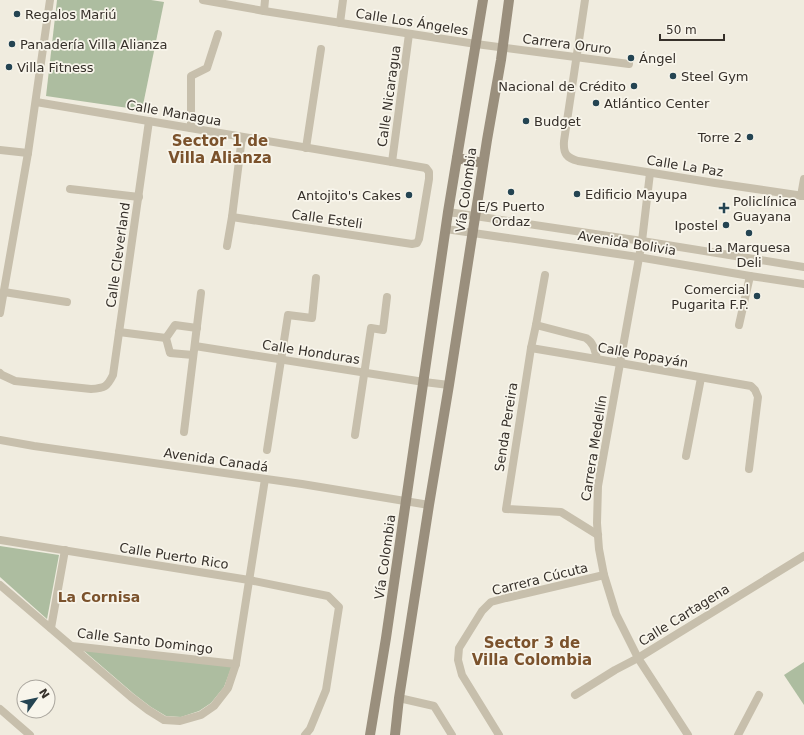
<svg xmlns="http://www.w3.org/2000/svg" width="804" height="735" font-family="'DejaVu Sans',sans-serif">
  <rect width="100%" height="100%" fill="#f0ecdf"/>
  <g fill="#adbda0">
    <polygon points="57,0 151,0 164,2 142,110 46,96"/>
    <polygon points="0,546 59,555 47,619 0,577"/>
    <polygon points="83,650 232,666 224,687 211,703 199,711 181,717 166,716 151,707 134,694"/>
    <polygon points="804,662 804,705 784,675"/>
  </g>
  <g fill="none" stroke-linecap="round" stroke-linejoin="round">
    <g stroke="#c7bfac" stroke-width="8">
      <polyline points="203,0 264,11 476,44 629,64"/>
      <path d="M585,0L564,141C563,154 567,158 578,161L715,183L804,196"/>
      <polyline points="264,11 265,0"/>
      <polyline points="340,23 343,0"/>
      <polyline points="36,102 392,162 426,168 429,172 429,179 419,239 417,243 412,244 232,217"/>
      <polyline points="191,128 191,76 207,68 218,34"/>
      <polyline points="306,148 321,49"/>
      <polyline points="0,150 28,153"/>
      <polyline points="392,162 409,34"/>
      <polyline points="650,173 642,241 598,486 597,523 599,549 604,575 616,614 638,658 688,735"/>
      <polyline points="70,189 139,197"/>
      <polyline points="801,196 804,179"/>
      <polyline points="448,212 642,241 804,267"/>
      <polyline points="446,229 638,257 750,276 804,284"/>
      <polyline points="227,246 232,217 242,137"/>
      <polyline points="545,275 536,325 531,348 506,509 561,512 598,535"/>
      <polyline points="4,292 67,302"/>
      <polyline points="0,313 28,153 50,0"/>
      <path d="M536,325L586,338C594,343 595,351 597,359"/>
      <polyline points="739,325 750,276"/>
      <polyline points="119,332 166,338"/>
      <polyline points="195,346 424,382 449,385"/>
      <polyline points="531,348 620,363 751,386 755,390 758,397 749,469"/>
      <polyline points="193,355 170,353 166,338 175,325 197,328"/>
      <path d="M0,373L2,375L15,381L91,389C105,388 107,387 113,375L149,121"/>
      <polyline points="184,432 201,293"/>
      <polyline points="355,435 371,328 383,330 387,297"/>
      <polyline points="0,440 34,446 302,484 429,505"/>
      <polyline points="267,450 288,315 312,318 316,278"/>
      <polyline points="686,456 701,378"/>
      <polyline points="0,540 249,580 328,596 339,607 326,690 310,729 305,735"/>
      <polyline points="0,585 131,697 148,710 164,720 180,721 201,715 214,706 228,688 236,664 265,479"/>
      <polyline points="51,628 65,550"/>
      <polyline points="72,646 236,664"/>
      <polyline points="575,695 615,670 638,658 804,556"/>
      <polyline points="399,698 434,706 452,735"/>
      <polyline points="0,709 30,735"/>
      <polyline points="499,735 462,675 458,660 459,648 482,611 491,602 506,598 604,575"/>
      <polyline points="738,735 759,695"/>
    </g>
    <g stroke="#9a8f7d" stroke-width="10">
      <polyline points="457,158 483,163"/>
      <polyline points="370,735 386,638 448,212 483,0"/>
      <polyline points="395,735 399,698 429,505 449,385 487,140 501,60 509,0"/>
    </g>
  </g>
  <g fill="#244452" stroke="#f8f5eb" stroke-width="1.5">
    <circle cx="17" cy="14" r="4"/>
    <circle cx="12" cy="44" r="4"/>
    <circle cx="631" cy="58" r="4"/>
    <circle cx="9" cy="67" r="4"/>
    <circle cx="673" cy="76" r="4"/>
    <circle cx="634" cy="86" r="4"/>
    <circle cx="596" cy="103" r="4"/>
    <circle cx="526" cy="121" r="4"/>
    <circle cx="750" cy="137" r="4"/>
    <circle cx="511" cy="192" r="4"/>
    <circle cx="577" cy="194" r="4"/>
    <circle cx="409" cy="195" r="4"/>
    <path d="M722 202h4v4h4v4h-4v4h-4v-4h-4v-4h4z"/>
    <circle cx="726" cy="225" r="4"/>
    <circle cx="749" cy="233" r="4"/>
    <circle cx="757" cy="296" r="4"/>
  </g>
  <g text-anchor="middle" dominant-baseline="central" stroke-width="3.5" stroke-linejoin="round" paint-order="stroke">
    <g font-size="13" fill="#36302a" stroke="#f8f5eb" text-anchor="start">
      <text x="25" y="14">Regalos Mariú</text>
      <text x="20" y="44">Panadería Villa Alianza</text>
      <text x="639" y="58">Ángel</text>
      <text x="17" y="67">Villa Fitness</text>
      <text x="681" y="76">Steel Gym</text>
      <text x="626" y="86" text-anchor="end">Nacional de Crédito</text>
      <text x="604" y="103">Atlántico Center</text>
      <text x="534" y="121">Budget</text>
      <text x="742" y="137" text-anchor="end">Torre 2</text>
      <text x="585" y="194">Edificio Mayupa</text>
      <text x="401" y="195" text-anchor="end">Antojito's Cakes</text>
      <text x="733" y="201">Policlínica<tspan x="733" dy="15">Guayana</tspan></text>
      <text x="511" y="206" text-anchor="middle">E/S Puerto<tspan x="511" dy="15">Ordaz</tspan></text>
      <text x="718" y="225" text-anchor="end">Ipostel</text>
      <text x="749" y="247" text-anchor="middle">La Marquesa<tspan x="749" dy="15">Deli</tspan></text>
      <text x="749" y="289" text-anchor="end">Comercial<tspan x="749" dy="15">Pugarita F.P.</tspan></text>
    </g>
    <g font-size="13" fill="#36302a" stroke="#f8f5eb">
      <text transform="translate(412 22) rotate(9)">Calle Los Ángeles</text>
      <text transform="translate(567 44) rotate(7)">Carrera Oruro</text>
      <text transform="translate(389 96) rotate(-82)">Calle Nicaragua</text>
      <text transform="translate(174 113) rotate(10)">Calle Managua</text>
      <text transform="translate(685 166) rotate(9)">Calle La Paz</text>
      <text transform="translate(466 190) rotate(-82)">Vía Colombia</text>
      <text transform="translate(327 219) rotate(8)">Calle Esteli</text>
      <text transform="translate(627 243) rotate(9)">Avenida Bolivia</text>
      <text transform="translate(118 255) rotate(-82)">Calle Cleverland</text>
      <text transform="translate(311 352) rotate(9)">Calle Honduras</text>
      <text transform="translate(643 355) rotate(10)">Calle Popayán</text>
      <text transform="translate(506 427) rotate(-81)">Senda Pereira</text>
      <text transform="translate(594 448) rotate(-81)">Carrera Medellín</text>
      <text transform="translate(216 460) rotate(8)">Avenida Canadá</text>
      <text transform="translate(174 556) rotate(9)">Calle Puerto Rico</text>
      <text transform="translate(385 557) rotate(-82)">Vía Colombia</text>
      <text transform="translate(540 579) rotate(-14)">Carrera Cúcuta</text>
      <text transform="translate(684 615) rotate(-32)">Calle Cartagena</text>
      <text transform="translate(145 641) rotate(7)">Calle Santo Domingo</text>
    </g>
    <g font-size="14" font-weight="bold" fill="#7b522c" stroke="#f8f5eb">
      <text x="99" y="597">La Cornisa</text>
    </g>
    <g font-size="15" font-weight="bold" fill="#7b522c" stroke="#f8f5eb">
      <text x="220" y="141">Sector 1 de<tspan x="220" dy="17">Villa Alianza</tspan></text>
      <text x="532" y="643">Sector 3 de<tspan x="532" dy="17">Villa Colombia</tspan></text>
    </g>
  </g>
  <g transform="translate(36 699) rotate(57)"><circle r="19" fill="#f8f5eb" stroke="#aaa69e"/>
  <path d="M0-3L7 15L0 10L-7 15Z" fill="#244452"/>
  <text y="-6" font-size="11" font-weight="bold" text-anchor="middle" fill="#36302a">N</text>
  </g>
  <path d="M660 34v6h64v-6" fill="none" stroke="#36302a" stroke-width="2"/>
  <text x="666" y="34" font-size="12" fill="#36302a" stroke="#f8f5eb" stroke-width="3" paint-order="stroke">50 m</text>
</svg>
